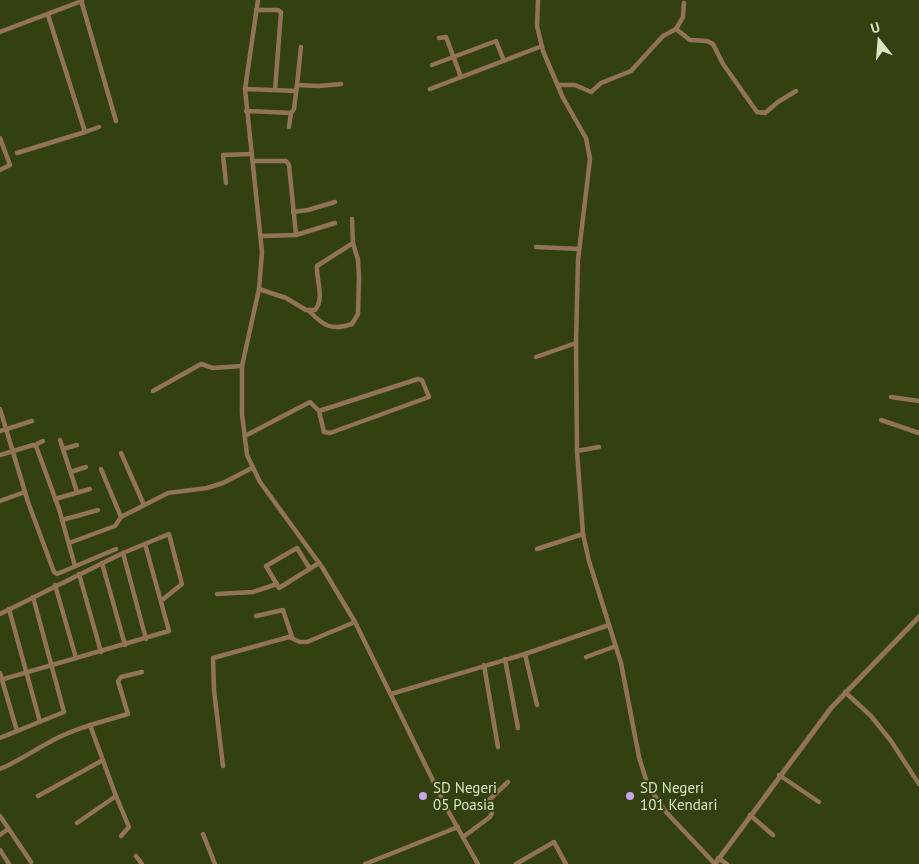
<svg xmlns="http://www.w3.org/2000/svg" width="919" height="864" font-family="'PT Sans',sans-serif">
  <rect width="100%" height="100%" fill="#334010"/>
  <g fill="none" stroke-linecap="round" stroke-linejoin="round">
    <g stroke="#927357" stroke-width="4.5">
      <polyline points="81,0 116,121"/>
      <polyline points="258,0 245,89 262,252 259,289 242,366 242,414 247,455 260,482 322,567 355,622 447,809 478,864"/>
      <polyline points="538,0 537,26 543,51 563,98 586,138 590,159 578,260 576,343 577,451 583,534 589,561 621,663 639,757 648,786 666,812 715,864"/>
      <polyline points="256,10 278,10 281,12 275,90"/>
      <polyline points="676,29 683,17 684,3"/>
      <polyline points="0,32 82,1"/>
      <polyline points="439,38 446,37 461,77"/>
      <polyline points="432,65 496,41 504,61"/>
      <polyline points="297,85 301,47"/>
      <polyline points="558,85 575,85 591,92 601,83 631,71 663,36 676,29 690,40 707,41 713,44 723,64 757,112 765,113 778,102 796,91"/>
      <polyline points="245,89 296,91"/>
      <polyline points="430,89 542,46"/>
      <polyline points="246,111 291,113 289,127"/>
      <polyline points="291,113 294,109 297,85 319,86 341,84"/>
      <polyline points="85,132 99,127"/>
      <polyline points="0,138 10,165 0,170"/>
      <polyline points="17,153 85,132 48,15"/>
      <polyline points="253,161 286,161 289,165 296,235 262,236"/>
      <polyline points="226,183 223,155 252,154"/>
      <polyline points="293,212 308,210 335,202"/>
      <polyline points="296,235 335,223"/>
      <polyline points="536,247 579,249"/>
      <path d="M259,289L286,298L306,310H315C325,298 316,280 317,266L353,243L352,219"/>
      <path d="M309,311C324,326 331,331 352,324L358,314L359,277L358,260L353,243"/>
      <polyline points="536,357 576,343"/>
      <polyline points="153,391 201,364 213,368 242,366"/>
      <polyline points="891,397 919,401"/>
      <polyline points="0,409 28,502 54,572 57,574 116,549"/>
      <polyline points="881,420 919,433"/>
      <polyline points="0,431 32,421"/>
      <polyline points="245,436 310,402 319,411 324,432 330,433 429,397 422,380 418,379 319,411"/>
      <polyline points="60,440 77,492"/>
      <polyline points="35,445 43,441"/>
      <polyline points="63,449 77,445"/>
      <polyline points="577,451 599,447"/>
      <polyline points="121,453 144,505"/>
      <polyline points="0,455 33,445 36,446 59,509 75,566"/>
      <polyline points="101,469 121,517 168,493 207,488 223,483 252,468"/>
      <polyline points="71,472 86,467"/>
      <polyline points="55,499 90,489"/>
      <polyline points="0,501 25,492"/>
      <polyline points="62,520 98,510"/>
      <polyline points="69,543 115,526 121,517"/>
      <polyline points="537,549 583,534"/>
      <polyline points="123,553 146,639"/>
      <polyline points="102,563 125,645"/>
      <polyline points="310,569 297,548 266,566 279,588 319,563"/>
      <polyline points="79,574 101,652"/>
      <polyline points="55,585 76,658"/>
      <polyline points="217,594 253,592 277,584"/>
      <polyline points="9,609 40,722"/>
      <polyline points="0,614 123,553 169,534 182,584 162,600"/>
      <polyline points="256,616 283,610 292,637"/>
      <polyline points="525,654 537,705"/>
      <polyline points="586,657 616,646"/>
      <polyline points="505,659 518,728"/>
      <polyline points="484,665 498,747"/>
      <polyline points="0,673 17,731"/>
      <polyline points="0,680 169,631 145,544"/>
      <polyline points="845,692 871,716 891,741 919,784"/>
      <polyline points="391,694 525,654 609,625"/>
      <polyline points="0,738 64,712 33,597"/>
      <polyline points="223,766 214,690 213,658 289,637 300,642 307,642 355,622"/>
      <path d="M0,769C17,762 31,752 48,743C72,729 101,722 128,714L118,681L121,677L142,672"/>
      <polyline points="779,775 819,802"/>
      <polyline points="38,796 103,760"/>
      <polyline points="116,796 129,827 121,836"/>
      <polyline points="750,815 773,835"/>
      <polyline points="0,816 31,862"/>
      <polyline points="77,823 116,796 90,725"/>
      <polyline points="203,834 215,864"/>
      <polyline points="0,835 8,829"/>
      <polyline points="463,837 490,817 492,813 489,800 508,782"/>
      <polyline points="0,850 9,864"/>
      <polyline points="136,856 142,864"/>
      <polyline points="718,858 727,864"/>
      <polyline points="365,864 458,827"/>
      <polyline points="516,864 554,842 566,864"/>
    </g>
    <polyline stroke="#927357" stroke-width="5" points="715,864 831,708 919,617"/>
  </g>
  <g fill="#c5a6f0" stroke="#334010" stroke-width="2">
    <circle cx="423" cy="796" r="5"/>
    <circle cx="630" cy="796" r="5"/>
  </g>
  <g text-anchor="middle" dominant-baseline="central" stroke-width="4" stroke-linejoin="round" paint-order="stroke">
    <g font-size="15" fill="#dae5c5" stroke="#334010" text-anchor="start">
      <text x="433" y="787">SD Negeri<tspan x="433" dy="17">05 Poasia</tspan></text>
      <text x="640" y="787">SD Negeri<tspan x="640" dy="17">101 Kendari</tspan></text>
    </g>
  </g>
  <g transform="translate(879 40) rotate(343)" stroke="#334010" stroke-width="4" paint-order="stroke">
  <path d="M0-4L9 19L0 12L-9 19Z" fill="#dae5c5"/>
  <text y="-8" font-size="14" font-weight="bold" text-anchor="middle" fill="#dae5c5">U</text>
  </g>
</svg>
